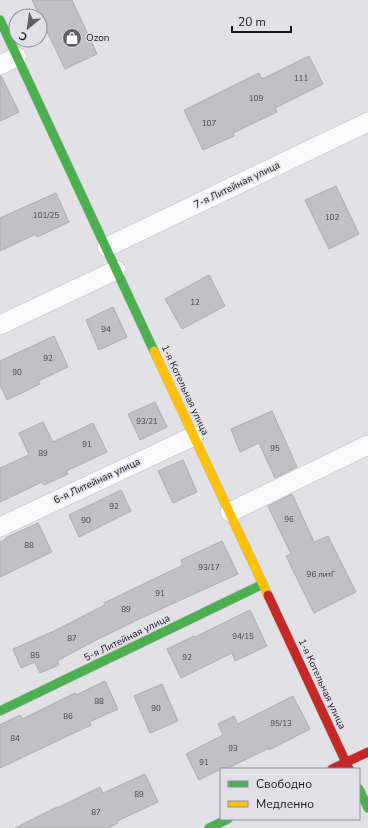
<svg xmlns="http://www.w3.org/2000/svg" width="368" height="828" font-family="'Nunito Sans',sans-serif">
  <rect width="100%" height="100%" fill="#e2e1e6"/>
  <g fill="#c1c1c4" stroke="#adacb0">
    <polygon points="32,0 72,0 97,54 65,69"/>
    <polygon points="309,56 323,84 275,108 277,112 233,133 234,136 203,150 184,110 259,73 262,79"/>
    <polygon points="0,76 1,76 19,112 0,121"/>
    <polygon points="336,186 359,234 329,249 305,200"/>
    <polygon points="56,193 69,222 37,237 36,234 0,251 0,218"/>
    <polygon points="209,275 225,306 182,329 165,299"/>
    <polygon points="113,307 127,337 99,350 86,320"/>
    <polygon points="54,336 68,367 38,381 40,384 7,400 0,385 0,361"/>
    <polygon points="155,402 167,427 140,440 128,414"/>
    <polygon points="272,411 297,467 275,478 259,443 240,452 231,429"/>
    <polygon points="43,422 53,442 93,423 107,452 66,471 68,474 44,485 42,482 0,502 0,468 29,455 19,433"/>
    <polygon points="183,460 197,492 173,503 158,471"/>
    <polygon points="121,490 131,511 79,537 69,515"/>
    <polygon points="292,494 314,542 328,536 356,592 314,613 286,556 291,554 268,506"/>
    <polygon points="38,523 52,552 0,577 0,542 6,539 5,538"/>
    <polygon points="222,541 238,574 139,619 94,641 57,661 59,665 40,673 35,662 21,668 13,649 54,631 105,605 104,603 183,565 181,560"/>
    <polygon points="250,610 267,646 235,661 232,653 181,678 167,649 194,636 195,637"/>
    <polygon points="105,681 118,709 89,722 91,725 0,768 0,725 20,715 22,719 75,693 76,695"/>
    <polygon points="162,684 178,721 150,733 134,696"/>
    <polygon points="293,696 310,729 269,750 269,748 226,769 225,767 199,780 186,754 223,735 218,724 234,716 238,724"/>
    <polygon points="145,774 158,802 117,821 118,823 108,828 15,828 57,807 57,808 100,787 103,793"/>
  </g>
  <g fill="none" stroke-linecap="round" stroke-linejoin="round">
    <g stroke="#bfbec1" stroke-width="20">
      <g id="street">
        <polyline points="0,65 17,57"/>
        <polyline points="107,247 368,122"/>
        <polyline points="0,325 116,270"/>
        <polyline points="230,512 368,445"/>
        <polyline points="0,527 194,436"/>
      </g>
    </g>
    <g stroke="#bfbec1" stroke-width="10">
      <g id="fast">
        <polyline points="0,20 154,351"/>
        <polyline points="0,711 263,584"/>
        <polyline points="359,789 368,808"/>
        <polyline points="209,828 228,819"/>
      </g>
    </g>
    <g stroke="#bfbec1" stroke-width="10">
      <polyline id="slow" points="154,351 268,595"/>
    </g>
    <g stroke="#bfbec1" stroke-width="10">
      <g id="jam">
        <polyline points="268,595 349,769"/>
        <polyline points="332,769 368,752"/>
      </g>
    </g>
    <use href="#street" stroke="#fbfafb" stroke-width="19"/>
    <use href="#fast" stroke="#4caf50" stroke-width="9"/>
    <use href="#slow" stroke="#ffc107" stroke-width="9"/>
    <use href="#jam" stroke="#c62828" stroke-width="9"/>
  </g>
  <defs>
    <g id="shop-disc" transform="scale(1)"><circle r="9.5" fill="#5f5f63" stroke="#e1dfe8"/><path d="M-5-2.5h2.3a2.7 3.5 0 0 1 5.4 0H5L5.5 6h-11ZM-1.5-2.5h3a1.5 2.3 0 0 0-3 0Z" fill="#fff"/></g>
  </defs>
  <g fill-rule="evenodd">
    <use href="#shop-disc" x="72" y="38"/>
  </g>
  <g text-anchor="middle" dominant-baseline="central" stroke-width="3" stroke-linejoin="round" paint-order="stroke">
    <g font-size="8" fill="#434346">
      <text x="301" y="78">111</text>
      <text x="256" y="98">109</text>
      <text x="209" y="123">107</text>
      <text x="46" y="215">101/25</text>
      <text x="332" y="217">102</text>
      <text x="195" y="302">12</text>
      <text x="106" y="329">94</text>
      <text x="48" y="358">92</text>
      <text x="17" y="372">90</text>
      <text x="147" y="421">93/21</text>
      <text x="87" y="444">91</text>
      <text x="275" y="448">95</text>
      <text x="43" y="453">89</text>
      <text x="114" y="506">92</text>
      <text x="289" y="519">96</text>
      <text x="86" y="520">90</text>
      <text x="29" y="545">88</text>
      <text x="209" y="567">93/17</text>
      <text x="321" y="574">96 литГ</text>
      <text x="160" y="593">91</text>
      <text x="126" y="609">89</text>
      <text x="243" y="636">94/15</text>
      <text x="72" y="638">87</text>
      <text x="35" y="655">85</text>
      <text x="187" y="657">92</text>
      <text x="99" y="701">88</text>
      <text x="156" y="708">90</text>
      <text x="68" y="716">86</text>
      <text x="281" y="723">95/13</text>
      <text x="15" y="738">84</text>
      <text x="233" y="748">93</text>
      <text x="204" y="762">91</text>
      <text x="139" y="794">89</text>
      <text x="96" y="812">87</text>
    </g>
    <g font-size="10" fill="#19191c" stroke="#e1dfe8" text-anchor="start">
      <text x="86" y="38">Ozon</text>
    </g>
    <g font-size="10" fill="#19191c" stroke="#e1dfe8">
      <text transform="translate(237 185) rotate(-26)">7-я Литейная улица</text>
      <text transform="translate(185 390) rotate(65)">1-я Котельная улица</text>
      <text transform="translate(97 481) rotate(-25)">6-я Литейная улица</text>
      <text transform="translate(127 638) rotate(-26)">5-я Литейная улица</text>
      <text transform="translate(322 684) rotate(65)">1-я Котельная улица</text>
    </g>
  </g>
  <rect x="220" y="768" width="140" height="52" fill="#e1dfe8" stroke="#919096"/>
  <rect x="228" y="781" width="20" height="6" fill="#4caf50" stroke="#919096"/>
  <text x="256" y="788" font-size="12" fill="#19191c">Свободно</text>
  <rect x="228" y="801" width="20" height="6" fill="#ffc107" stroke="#919096"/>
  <text x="256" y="808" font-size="12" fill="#19191c">Медленно</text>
  <g transform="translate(28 28) rotate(209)"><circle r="19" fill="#e1dfe8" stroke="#919096"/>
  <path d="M0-3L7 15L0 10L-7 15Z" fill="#5f5f63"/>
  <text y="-6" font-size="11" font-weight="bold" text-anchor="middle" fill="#19191c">С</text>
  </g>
  <path d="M232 26v6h59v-6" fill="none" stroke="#19191c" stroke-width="2"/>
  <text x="238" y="26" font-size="12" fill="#19191c" stroke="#e1dfe8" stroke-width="3" paint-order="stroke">20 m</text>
</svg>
